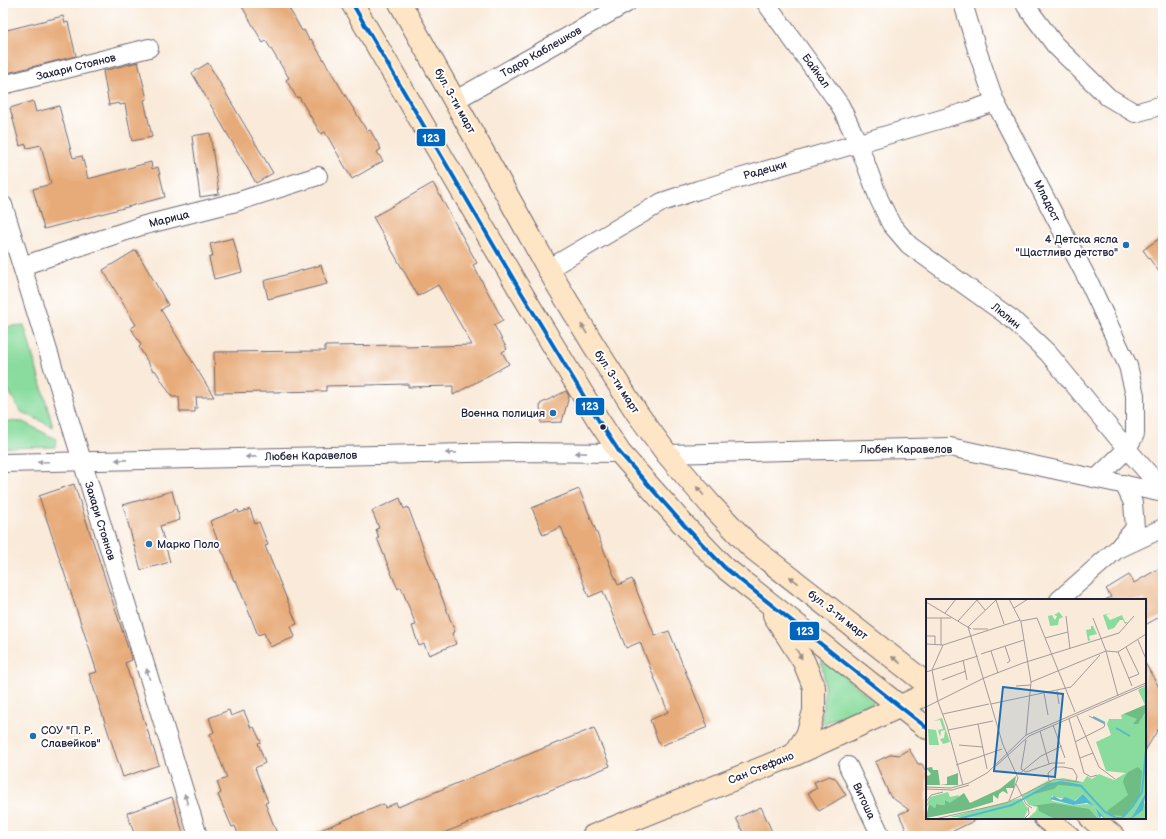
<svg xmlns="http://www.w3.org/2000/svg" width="1166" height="839" font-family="'Balsamiq Sans',sans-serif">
  <rect width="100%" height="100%" fill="#fff"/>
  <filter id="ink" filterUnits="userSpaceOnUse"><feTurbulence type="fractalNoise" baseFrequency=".025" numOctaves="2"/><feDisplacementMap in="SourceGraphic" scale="8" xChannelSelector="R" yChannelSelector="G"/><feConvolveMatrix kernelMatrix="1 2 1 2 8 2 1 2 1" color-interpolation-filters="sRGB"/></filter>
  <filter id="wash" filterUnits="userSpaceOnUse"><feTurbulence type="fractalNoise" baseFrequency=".012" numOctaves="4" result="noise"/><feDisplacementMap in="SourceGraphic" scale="16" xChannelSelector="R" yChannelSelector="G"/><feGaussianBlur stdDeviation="0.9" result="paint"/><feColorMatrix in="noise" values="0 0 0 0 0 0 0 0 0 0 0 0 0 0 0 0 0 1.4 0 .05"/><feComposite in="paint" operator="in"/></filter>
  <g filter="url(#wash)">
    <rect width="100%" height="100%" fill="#f9ead9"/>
    <g fill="#8adc9e" stroke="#567f6c">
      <polygon points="24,325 53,427 20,411 3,381 3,327"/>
      <polygon points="3,421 23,422 56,439 55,447 3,448"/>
      <path d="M820,655L875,702L820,725C825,701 826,679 820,655Z"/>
    </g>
    <g id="blocks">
      <g fill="#e7ab79">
        <polygon points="240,3 286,3 302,31 304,30 309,40 311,39 367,131 370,130 381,149 377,152 383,161 352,179 325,132 321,134 299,97 297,98 286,80 289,78 266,41 263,43"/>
        <polygon points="63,16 65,23 68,22 76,56 3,74 3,31"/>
        <polygon points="138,62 147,99 144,100 152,137 132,141 125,104 120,105 119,103 109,105 103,71"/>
        <polygon points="208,63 273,173 256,183 192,73"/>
        <polygon points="33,101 36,112 59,106 73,158 82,156 88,179 151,162 152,169 158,167 165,197 44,229 33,189 51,184 41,145 27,148 26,144 20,146 10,108"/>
        <polygon points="210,133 219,194 200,197 192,136"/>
        <polygon points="433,183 477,263 473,265 503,320 494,325 507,349 502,352 509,364 453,395 453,386 408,387 408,384 326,386 326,391 215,393 214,352 325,351 325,346 406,345 406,347 472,345 438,285 418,296 373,217"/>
        <polygon points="1163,236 1163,277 1143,250"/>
        <polygon points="233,238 242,272 214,279 209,258 213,256 210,244"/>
        <polygon points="136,250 168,305 161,310 214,397 196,397 197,408 195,408 195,412 180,412 179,397 172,397 155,370 153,371 139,347 141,345 131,328 136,325 103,270"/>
        <polygon points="321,265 327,284 268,299 264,281"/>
        <polygon points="566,391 569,396 562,422 541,423 540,404"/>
        <polygon points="74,484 132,660 125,663 159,765 123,777 89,674 97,672 39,496"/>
        <polygon points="579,489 618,585 632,579 655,636 669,631 708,727 660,746 650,720 668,712 640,642 626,648 603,591 589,597 561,527 543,535 532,508"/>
        <polygon points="172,491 180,520 160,526 170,562 141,570 123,505"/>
        <polygon points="400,498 404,509 408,507 455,632 452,633 456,644 429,655 424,644 419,646 412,626 416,625 401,587 398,589 394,580 377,538 379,538 376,529 379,528 372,511"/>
        <polygon points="250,509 255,524 259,522 268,545 265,546 297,624 291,626 295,637 270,647 264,633 258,635 236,580 234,581 224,554 223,554 210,521 238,510 239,513"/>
        <polygon points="1163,566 1163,615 1145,625 1145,600 1105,600 1111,597 1106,589 1129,575 1134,583"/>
        <polygon points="1145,663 1163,694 1163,721 1145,751"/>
        <polygon points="229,710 231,716 244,711 251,728 254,727 261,742 258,743 265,763 255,768 268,802 265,803 278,836 239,836 235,826 232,827 218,795 221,793 217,782 227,778 210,734 214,732 209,718"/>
        <polygon points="594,728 610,766 436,836 308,836 308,835 384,804 385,808 396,803 398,807"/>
        <polygon points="909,749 918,764 922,764 927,774 927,818 980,818 943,836 909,836 899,814 909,810 890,796 875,762 892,754 899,755"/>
        <polygon points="829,776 835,778 846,795 819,811 808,793 817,788 814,782"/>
        <polygon points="172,797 184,836 135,836 127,813"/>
        <polygon points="761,807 774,836 745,836 736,818"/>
      </g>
    </g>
  </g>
  <g filter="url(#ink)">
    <use href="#blocks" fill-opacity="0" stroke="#6d6872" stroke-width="1"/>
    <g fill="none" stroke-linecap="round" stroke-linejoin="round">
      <g stroke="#6d6872" stroke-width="20">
        <g id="street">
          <polyline points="766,3 840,105 858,143 879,199 891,224 909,245 1012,319 1048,353 1127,449 1163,490"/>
          <polyline points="963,3 977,50 995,102 1089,282 1128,366 1135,395 1135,434 1127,449 1097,478"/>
          <polyline points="1026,3 1026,6 1055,45 1108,97 1135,113 1163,105"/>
          <polyline points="3,85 149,48"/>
          <polyline points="454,101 627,3"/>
          <polyline points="3,205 198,836"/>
          <polyline points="22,266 141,226 236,202 318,176"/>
          <polyline points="548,269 662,202 698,190 962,113 995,102"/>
          <polyline points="667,454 950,447 1163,493"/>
          <polyline points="3,463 515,452 620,453"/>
          <polyline points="1119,547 1135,528 1133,503 1124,484"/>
          <polyline points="1059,600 1116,550 1163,528"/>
          <polyline points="848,766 881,836"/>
        </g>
      </g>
      <g stroke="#6d6872" stroke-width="24">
        <g id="secondary">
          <polyline points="352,3 518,287 597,418 620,453 682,523 725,568 927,728"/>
          <polyline points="400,3 555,281 593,344 637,413 667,454 710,504 751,547 927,684"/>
          <polyline points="774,615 804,662 814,687 814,711 807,735 794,755"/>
          <polyline points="1045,818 1068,836"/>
          <polyline points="1091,818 1113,836"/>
          <polyline points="593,836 794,755 927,694"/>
        </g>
      </g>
      <use href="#street" stroke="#fff" stroke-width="18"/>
      <use href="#secondary" stroke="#fde5c5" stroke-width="22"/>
      <g stroke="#fff" stroke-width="7">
        <polyline id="bus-1" points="352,3 518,287 597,418 620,453 682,523 725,568 927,728"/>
      </g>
      <use href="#bus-1" stroke="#0065bd" stroke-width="4"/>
    </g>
    <defs><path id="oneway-solid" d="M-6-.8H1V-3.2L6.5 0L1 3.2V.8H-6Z"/></defs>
    <g fill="#9a8d87">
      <use href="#oneway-solid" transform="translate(584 329) rotate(-121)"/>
      <use href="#oneway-solid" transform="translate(700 491) rotate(-130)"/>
      <use href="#oneway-solid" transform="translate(794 580) rotate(-142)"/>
      <use href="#oneway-solid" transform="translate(799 654) rotate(58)"/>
      <use href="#oneway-solid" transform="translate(896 660) rotate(-142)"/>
    </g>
    <g fill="#9c9ca7">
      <use href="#oneway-solid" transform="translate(451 453) rotate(179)"/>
      <use href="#oneway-solid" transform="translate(581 453) rotate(-179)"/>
      <use href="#oneway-solid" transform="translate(251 457) rotate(179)"/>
      <use href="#oneway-solid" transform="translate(121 460) rotate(179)"/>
      <use href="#oneway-solid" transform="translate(43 462) rotate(178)"/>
      <use href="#oneway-solid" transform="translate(148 674) rotate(-107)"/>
      <use href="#oneway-solid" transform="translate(186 799) rotate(-107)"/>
    </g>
  </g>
  <g fill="#1f6fb2" stroke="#fff" stroke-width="1.5">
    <circle cx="1126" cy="245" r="4"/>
    <circle cx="553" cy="413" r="4"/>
    <circle cx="149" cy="544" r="4"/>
    <circle cx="33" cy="736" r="4"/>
  </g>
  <circle fill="#22223b" stroke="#fff" stroke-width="1.5" cx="603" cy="427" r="3.5"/>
  <g text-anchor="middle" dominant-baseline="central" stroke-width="4" stroke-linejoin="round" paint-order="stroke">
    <g font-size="11" fill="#22223b" stroke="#fff">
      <text transform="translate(541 52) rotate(-30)">Тодор Каблешков</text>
      <text transform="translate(76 67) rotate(-14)">Захари Стоянов</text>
      <text transform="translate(816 71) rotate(54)">Байкал</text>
      <text transform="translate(455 101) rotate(61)">бул. 3-ти март</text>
      <text transform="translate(765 170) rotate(-16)">Радецки</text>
      <text transform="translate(1047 201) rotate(63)">Младост</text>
      <text transform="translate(169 219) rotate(-14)">Марица</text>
      <text transform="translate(1006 316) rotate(39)">Люлин</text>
      <text transform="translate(617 382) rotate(57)">бул. 3-ти март</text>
      <text x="906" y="449">Любен Каравелов</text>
      <text transform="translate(311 456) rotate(-1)">Любен Каравелов</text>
      <text transform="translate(100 521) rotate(73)">Захари Стоянов</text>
      <text transform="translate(838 615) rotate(38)">бул. 3-ти март</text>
      <text transform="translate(761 768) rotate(-22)">Сан Стефано</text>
      <text transform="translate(864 801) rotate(65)">Витоша</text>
    </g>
    <g font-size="11" fill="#22223b" stroke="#fff" text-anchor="end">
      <text x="1118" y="239">4 Детска ясла<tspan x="1118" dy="13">"Щастливо детство"</tspan></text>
      <text x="545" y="413">Военна полиция</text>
      <text x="157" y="544" text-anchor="start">Марко Поло</text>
      <text x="41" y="730" text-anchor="start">СОУ "П. Р.<tspan x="41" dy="13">Славейков"</tspan></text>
    </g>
  </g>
  <g transform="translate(926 599)">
    <rect width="220" height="220" fill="#f9ead9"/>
    <path d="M133,13L137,18L133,20L132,26L124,27L122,17L126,16L129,21L131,17L128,16ZM185,14L180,16L184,21L196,16L199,23H202L199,25L197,21H194L188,29L182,31L177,16ZM165,27H167L171,35L163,37L164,41L168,40L162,42L160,31L165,30ZM220,87V193L207,216L220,203V220H180L157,195L148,202L126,197V202L147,206L162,205L169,208L174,220H101L110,212L111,208L103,206L96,196L121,182L137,179L157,183L161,177L166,180L173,175L188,181L200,174L180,172L170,143L185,136L181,125L183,120H196L195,116L219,106L212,91ZM16,119L24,143L17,145L14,140L18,139L19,131L15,132L14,138L12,131L17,130L14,121L8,122ZM2,130L10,131L13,146H3ZM22,193L24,198L33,196L31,201L23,205L20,201L19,206L10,205L9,209L3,205L0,208L4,198ZM95,199L102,210L98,220L24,218Z" fill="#8adc9e"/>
    <path d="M219,106L220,112L215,120L212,125H207L211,120L198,115ZM6,168L7,171H12L14,186L21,185V178L32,174V186H0V175L2,177L5,175L0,169ZM212,168L216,172L214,196L198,217L184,216L181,212L202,196L197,183L198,179L202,173ZM90,177L88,189H80L82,195L77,192L73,195L72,200L67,196V203L41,211L0,219L3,205L9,209L10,205L19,206V201L24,204L38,194L44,204L74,190ZM141,183L156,186L157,188L132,186L128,190L104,196L122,184ZM127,204L163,210L172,220H129L113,212L112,207H106Z" fill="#6fbc85"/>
    <path d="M220,193L217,211L205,220H198L206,218ZM157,195L179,219L187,220H179L175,217L174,220L169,208L161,204L147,206L124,200L128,197L135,201L139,198L149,202Z" fill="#52bad0"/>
    <path fill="none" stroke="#52bad0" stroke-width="2" d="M167,118L179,124M190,129L204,137M32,220L86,206L119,188L134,183L155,187L179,213L190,219H196L207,207L216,193L220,151"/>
    <path fill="none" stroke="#a39a9a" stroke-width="1" d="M50,0L59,11M83,0L95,23L105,83L100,136M70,1L78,25M0,3L45,30M88,9L102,0M19,14L30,0M140,17L144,50M0,19H25M15,19V46M167,19L180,52L192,97M32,22L51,1M95,22L111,19L149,113M42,28L77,146L92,179L83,202M42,28L71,0M47,30H62M0,37H9V45M119,39L142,33M212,41L220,60M0,45L17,46L94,21M17,46L6,71L12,103L21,127L37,186M79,47L84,62L81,64M200,48L213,75L203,79M65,52L72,74M192,53L206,87M55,55L98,41M37,61L41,81M0,73L52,57M16,81L40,72M105,83L180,52L192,53L220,35M90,87L105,86M131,92L133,105M118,94L122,116M65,105L145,88L174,56M0,108L58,79L97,64L193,34L208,17M17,115L63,105M151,117L173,168L189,180M143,120L158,174L165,178L171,176M52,125L61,170M127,126L139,159M22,131L67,122M114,132L123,165M149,143L178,128L179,125L163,117M33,146L57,148M154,159L167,154M30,166L76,150M70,167L103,137L220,86M95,170L100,173L126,164H139M95,170L100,141M93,175L115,157L136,147M123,182L122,174L129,168H137L147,170L151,177L150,182M90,185L100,205L106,209M0,188L25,189L43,184L61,174L100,136L220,84M0,190L26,191L43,186M0,203L5,196L17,193M9,220L80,204L129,180L153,183M98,220L103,215L102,208"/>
    <path fill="#1f6fb2" fill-opacity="0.15" stroke="#1f6fb2" stroke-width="2" d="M77,88L137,95L129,178L68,172Z"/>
    <rect width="220" height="220" fill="none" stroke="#22223b" stroke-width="2"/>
  </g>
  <g stroke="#fff" stroke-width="1.5">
    <rect x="416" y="128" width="30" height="19" rx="4" fill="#0065bd"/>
    <rect x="575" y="397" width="30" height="19" rx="4" fill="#0065bd"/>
    <rect x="789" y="621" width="31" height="20" rx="4" fill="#0065bd"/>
  </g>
  <g font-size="11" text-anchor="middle" font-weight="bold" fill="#fff">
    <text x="431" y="142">123</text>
    <text x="590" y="410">123</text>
    <text x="805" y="635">123</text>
  </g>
  <rect width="1166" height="839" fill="none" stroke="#fff" stroke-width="16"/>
</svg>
